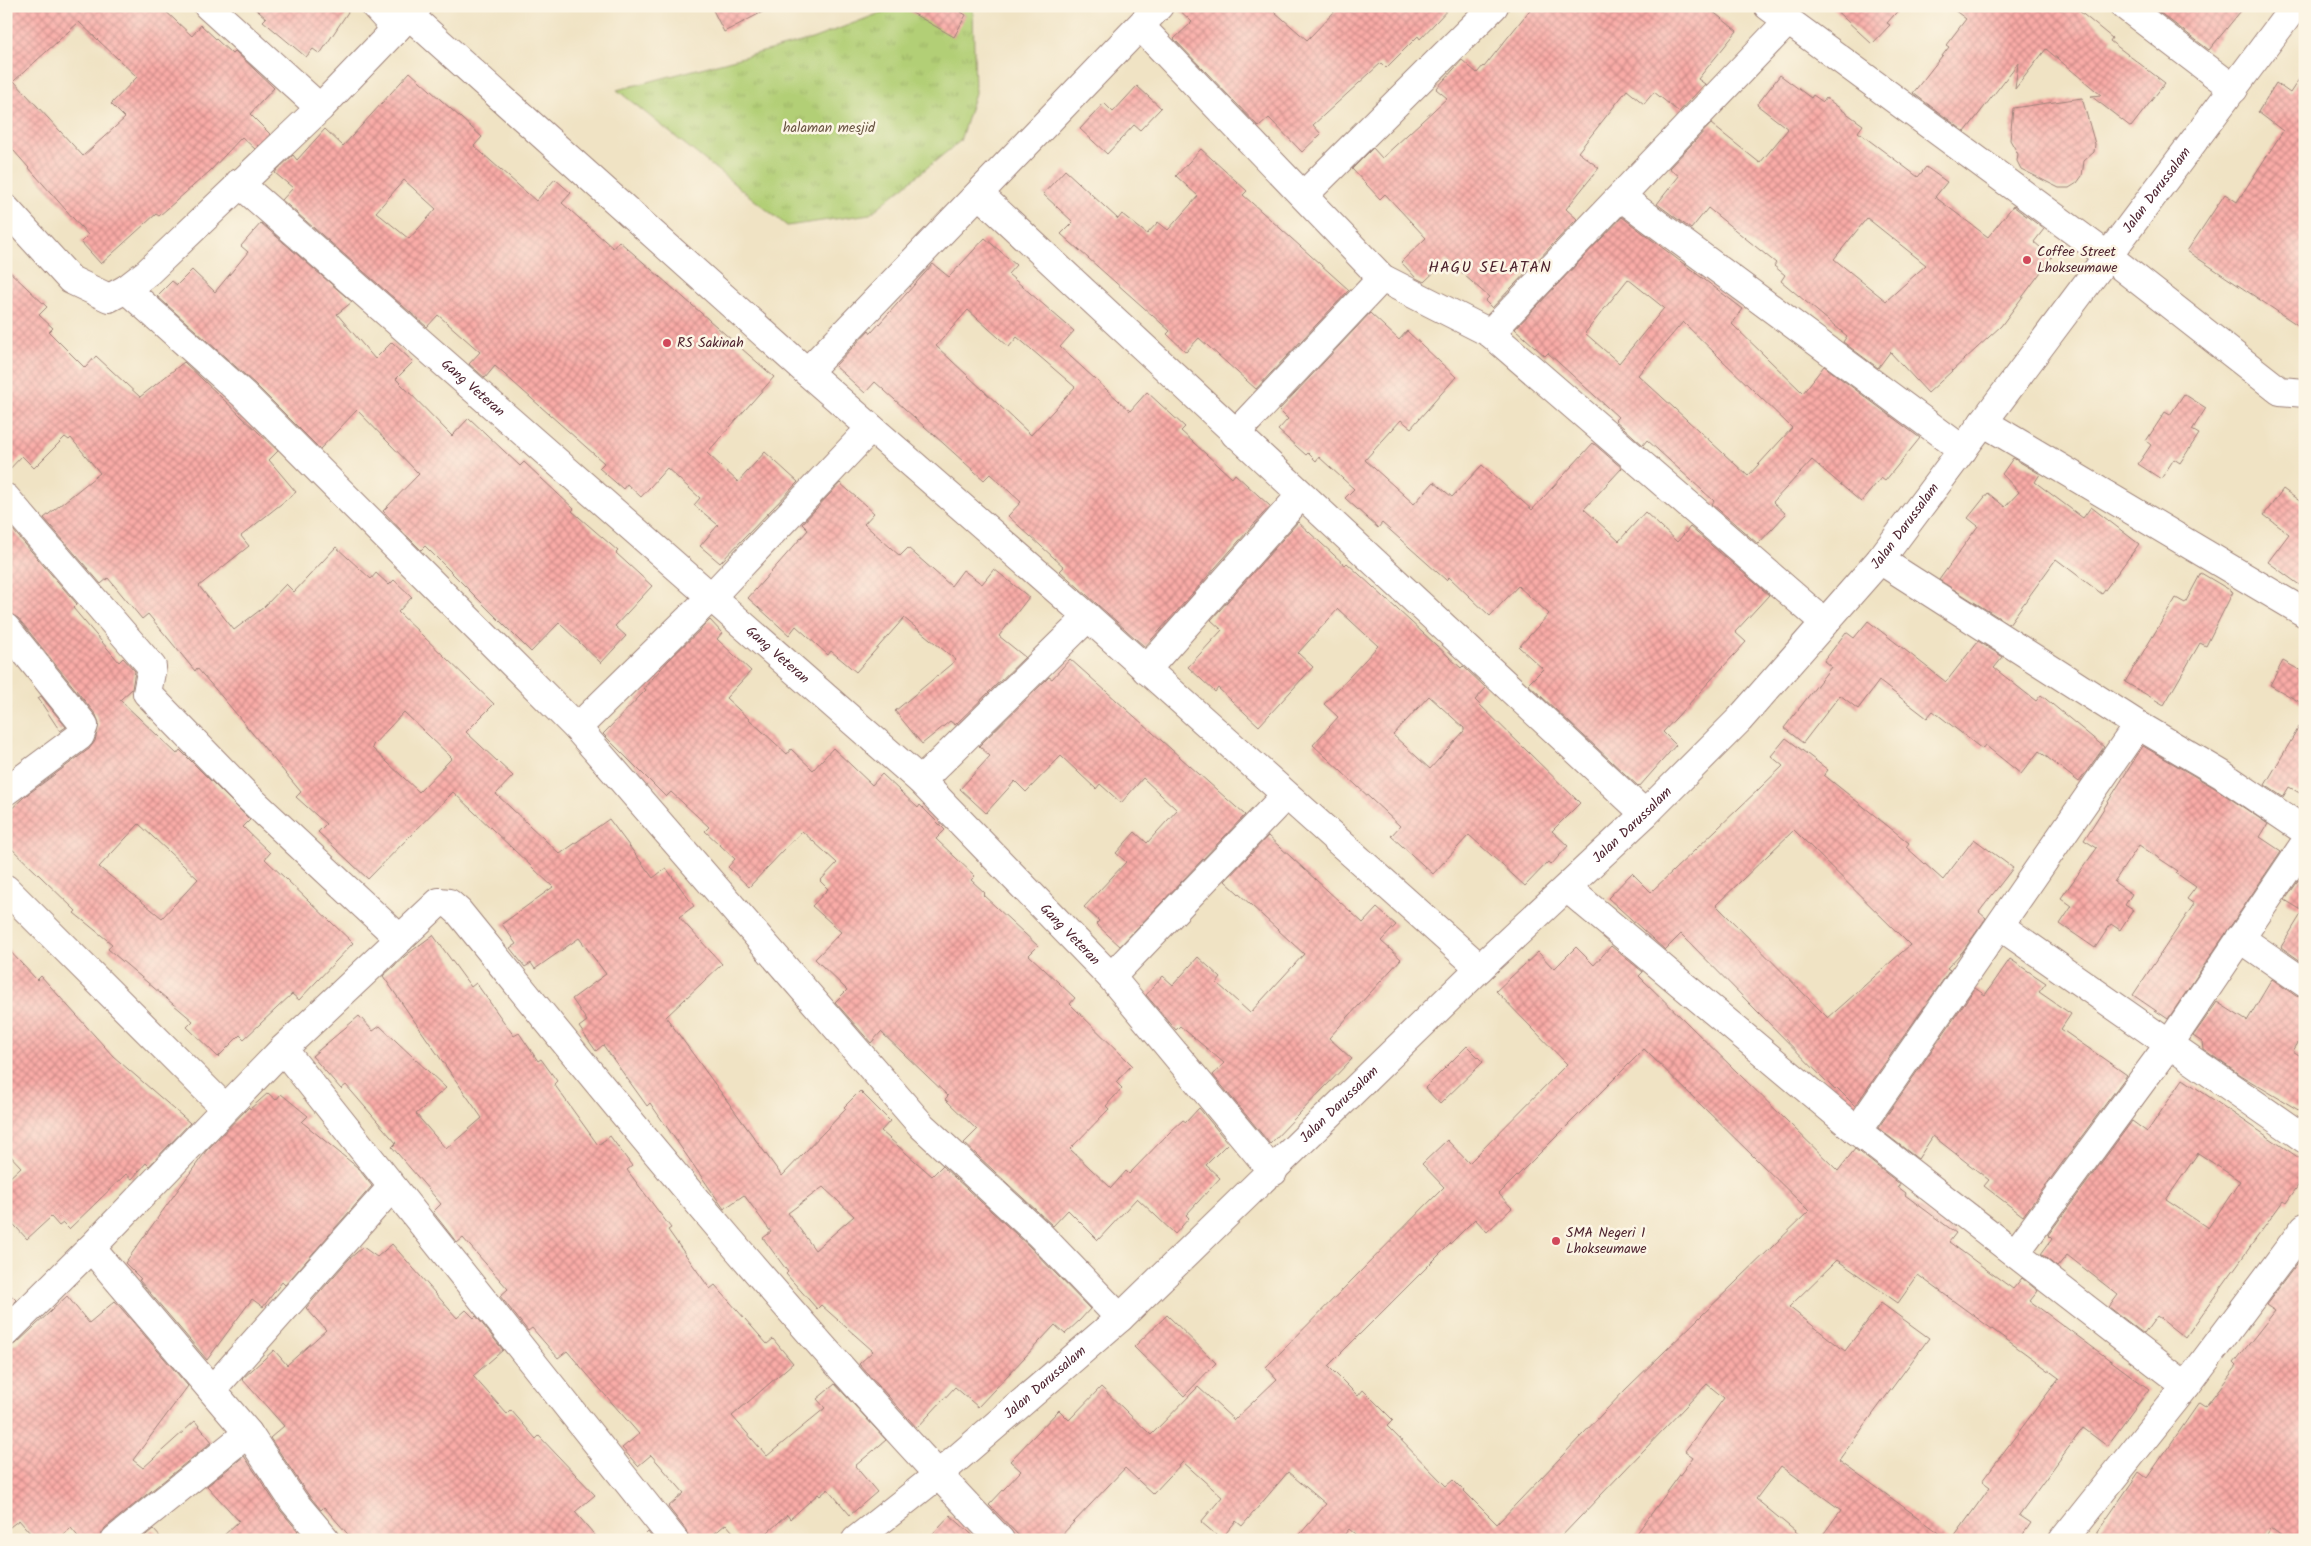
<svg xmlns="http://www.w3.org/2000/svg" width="2311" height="1546" font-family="Kalam,sans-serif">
  <defs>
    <pattern id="grass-tufts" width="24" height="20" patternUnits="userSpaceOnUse" patternTransform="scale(1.25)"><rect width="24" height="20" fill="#b2cf76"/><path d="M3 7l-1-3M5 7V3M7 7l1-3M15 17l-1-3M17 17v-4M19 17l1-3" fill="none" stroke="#9bb166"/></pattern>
    <pattern id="building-cross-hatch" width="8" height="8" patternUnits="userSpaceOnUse" patternTransform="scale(1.25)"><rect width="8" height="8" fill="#faaca7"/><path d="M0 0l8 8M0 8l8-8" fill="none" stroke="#cc8b88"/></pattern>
  </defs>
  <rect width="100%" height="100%" fill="#fcf5e5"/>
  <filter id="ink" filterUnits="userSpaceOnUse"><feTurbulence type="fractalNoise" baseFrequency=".02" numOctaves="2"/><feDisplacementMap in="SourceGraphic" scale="10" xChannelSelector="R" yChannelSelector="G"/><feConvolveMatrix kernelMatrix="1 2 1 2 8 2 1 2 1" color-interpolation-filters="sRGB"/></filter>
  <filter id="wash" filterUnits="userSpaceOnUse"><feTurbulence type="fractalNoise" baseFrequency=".0096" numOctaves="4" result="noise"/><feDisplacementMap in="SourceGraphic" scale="20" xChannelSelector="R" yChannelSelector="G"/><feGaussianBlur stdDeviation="1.12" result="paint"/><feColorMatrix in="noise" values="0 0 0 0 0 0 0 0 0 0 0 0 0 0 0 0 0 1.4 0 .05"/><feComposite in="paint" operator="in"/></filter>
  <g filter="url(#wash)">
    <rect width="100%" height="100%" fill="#f0e3c4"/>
    <polygon fill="url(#grass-tufts)" stroke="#7e7750" points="899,6 973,6 975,93 960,141 870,214 787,226 617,90 812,39"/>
    <g id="blocks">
      <g fill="url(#building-cross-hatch)" fill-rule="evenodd">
        <path d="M6,6H160L192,36L201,25L232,54L235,51L274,88L250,114L270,134L255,149L242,137L210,171L159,216L156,214L101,264L81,242L88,235L6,142ZM79,22L137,77L111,104L125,118L83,156L14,81Z"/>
        <polygon points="252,6 352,6 320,54 313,49 306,57 263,21 266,18"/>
        <polygon points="711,6 774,6 724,32"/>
        <polygon points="900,6 951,6 966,15 954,37"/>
        <polygon points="1175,6 1268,6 1307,40 1340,6 1451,6 1420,39 1418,36 1386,68 1381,63 1313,125 1321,134 1302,152 1269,118 1259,127 1174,39 1192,22"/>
        <polygon points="1533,6 1706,6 1737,31 1698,79 1705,84 1679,112 1654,92 1644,104 1627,90 1578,152 1599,168 1566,209 1577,219 1492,308 1485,301 1489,297 1447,260 1424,282 1416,278 1401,262 1426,238 1385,194 1380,199 1352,169 1373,148 1382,158 1447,98 1436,89 1462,60 1477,73 1483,66 1484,67"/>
        <polygon points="1831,6 1902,6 1887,23 1890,25 1872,44"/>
        <polygon points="1949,6 2073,6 2112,38 2110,41 2165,83 2131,127 2091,96 2101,95 2046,49 2015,89 2018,63 1965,132 1913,93 1949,47 1946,45 1966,19"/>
        <polygon points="2151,6 2245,6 2209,50"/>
        <polygon points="2305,70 2305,330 2187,251 2225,194 2237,202 2283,131 2258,112 2276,83 2290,93"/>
        <path d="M410,72L482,137L474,146L536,201L555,179L571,193L562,203L613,248L619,241L774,377L707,453L738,482L765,452L798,482L720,563L700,546L718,525L694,505L700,498L667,468L641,497L627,484L623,489L599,468L604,463L495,366L485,378L469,364L480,352L438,315L427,327L282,200L293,188L275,173L277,170L293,155L297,160L325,129L343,146ZM404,180L436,209L409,239L376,212Z"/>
        <path d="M1780,75L1811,98L1813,95L1823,102L1826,98L1845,112L1863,125L1858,132L1918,177L1926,167L1947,182L1935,197L1988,237L2013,206L2044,229L2034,242L2052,257L2001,326L1928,393L1890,352L1878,368L1843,342L1847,336L1781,281L1785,275L1774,266L1776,263L1708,208L1691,229L1657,204L1679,176L1669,168L1711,124L1760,163L1788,129L1757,105ZM1867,218L1926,265L1886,301L1834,259Z"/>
        <polygon points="1137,86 1161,108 1140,130 1134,125 1107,154 1080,129 1104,103 1113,112"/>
        <polygon points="2082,98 2095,144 2094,152 2084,161 2082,176 2077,183 2069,188 2059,188 2021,169 2017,161 2018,154 2010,140 2013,108"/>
        <polygon points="1201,149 1247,191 1243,195 1349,290 1256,389 1199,338 1186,352 1167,334 1170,331 1061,234 1073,222 1043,194 1065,170 1118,219 1122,214 1147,234 1158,222 1168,230 1198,196 1176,176"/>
        <path d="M1622,217L1743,309L1732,324L1803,393L1824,366L1920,438L1885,481L1881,478L1861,502L1812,460L1773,502L1786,514L1758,544L1712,504L1714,501L1647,440L1643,445L1615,420L1618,417L1548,353L1545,356L1515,329ZM1628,279L1664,308L1619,363L1585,333ZM1683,322L1792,428L1748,476L1638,375Z"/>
        <polygon points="261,223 352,302 337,314 375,359 392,342 413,362 396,379 452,436 469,418 520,466 524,462 574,509 572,511 618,551 616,553 652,586 615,626 626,636 601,663 559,623 531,652 425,546 421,550 401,530 383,511 419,474 357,410 320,449 255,384 157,296 172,281 177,285 192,270 215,292 248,252 241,246"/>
        <path d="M985,238L1016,265L1008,274L1074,331L1060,347L1130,411L1147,392L1185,427L1181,431L1232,478L1235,474L1270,506L1145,647L1060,571L1064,567L1008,516L1021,502L990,474L984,480L875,382L865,393L835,366L869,330L871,333L933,264L949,277ZM968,310L1009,347L1017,337L1075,387L1031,435L936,346Z"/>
        <path d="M6,268L47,307L39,315L53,328L49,332L85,368L96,356L140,397L184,362L278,451L269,460L296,492L241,536L249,546L199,586L234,630L264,607L286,584L294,592L336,547L371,579L376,573L389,585L394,580L412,597L398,612L494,704L466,732L513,776L496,794L560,854L609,819L653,878L666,868L694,906L679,917L722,964L666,1017L782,1176L846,1109L844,1107L860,1091L890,1121L881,1131L932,1176L942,1166L1029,1246L1090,1309L1080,1320L1065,1334L1055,1325L978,1407L955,1387L917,1428L859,1364L873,1351L821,1305L817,1309L786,1274L788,1272L763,1238L771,1232L744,1195L724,1209L650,1103L647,1106L603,1045L596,1051L579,1027L587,1021L572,999L606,974L579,938L535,969L531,963L525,967L510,948L516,944L502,924L553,887L453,792L368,879L318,832L326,824L296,797L301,792L228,704L197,668L195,671L148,614L142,619L108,578L101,584L44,518L100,473L71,438L69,440L65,437L34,468L22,456L6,473ZM404,712L452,758L419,792L372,748L373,745ZM823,1187L854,1216L815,1250L788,1213Z"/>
        <polygon points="1370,313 1399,340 1407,331 1456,377 1411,428 1401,420 1365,460 1414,504 1434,482 1452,497 1482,465 1532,510 1593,443 1622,468 1584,509 1619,541 1645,512 1677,542 1690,527 1769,595 1735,632 1746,642 1663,732 1676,745 1639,787 1528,684 1543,669 1519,647 1549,614 1518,586 1490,616 1449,577 1446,580 1382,523 1378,528 1345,498 1354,489 1319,457 1316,461 1308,453 1306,455 1278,430 1288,419 1279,410"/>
        <polygon points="2184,394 2206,408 2192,430 2199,434 2180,463 2174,459 2161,479 2138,464 2151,445 2146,441 2165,412 2170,415"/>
        <polygon points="2013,458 2040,474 2035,482 2083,518 2091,507 2139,544 2102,594 2056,559 2009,624 1939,580 1978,526 1968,518 1988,493 2005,507 2019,492 2002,474"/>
        <polygon points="840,483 874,513 864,524 900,556 908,548 951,586 963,570 982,584 994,569 1029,597 999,636 1025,657 955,725 950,721 922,744 895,711 956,660 904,618 856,672 831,651 828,655 796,626 789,635 748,598 808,530 802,524"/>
        <polygon points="2283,489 2305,505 2305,589 2268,562 2289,534 2264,515"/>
        <path d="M6,522L77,604L73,608L119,662L123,658L135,671L132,689L120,700L177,754L180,750L250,820L243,827L270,853L265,859L353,943L299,1000L292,994L244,1039L240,1035L218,1057L187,1027L193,1021L108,949L112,944L74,913L76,911L6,843V814L24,797L89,749L95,741L99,723L96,715L18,618L6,613ZM139,824L198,879L162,918L99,867Z"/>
        <path d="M1298,522L1345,565L1347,563L1461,668L1463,666L1486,688L1475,700L1580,803L1552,831L1568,846L1551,865L1548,862L1525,886L1469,835L1433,874L1391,836L1400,826L1313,745L1338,717L1324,704L1378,646L1338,609L1298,653L1313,667L1259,726L1218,688L1215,692L1188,667L1222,630L1211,620ZM1429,696L1464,728V731L1430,769L1393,735Z"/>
        <polygon points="2201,573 2233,592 2206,646 2200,643 2164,705 2125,682 2176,598 2185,603"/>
        <polygon points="710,620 722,633 717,639 751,671 726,698 787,754 791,749 813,770 833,748 872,785 882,774 918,808 920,805 945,830 936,839 975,876 971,880 985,893 983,895 1038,946 1029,955 1075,998 1070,1004 1132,1065 1116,1082 1122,1088 1106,1106 1109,1109 1070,1149 1111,1188 1126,1171 1129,1174 1170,1132 1183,1120 1186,1122 1199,1108 1228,1143 1206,1165 1220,1178 1186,1215 1189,1218 1175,1234 1137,1198 1098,1240 1068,1210 1053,1226 964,1143 977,1130 945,1099 948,1096 881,1032 871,1043 835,1002 847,990 815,959 841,932 812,906 828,889 820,881 837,863 802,831 749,887 728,867 735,859 705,831 709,827 671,792 666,797 603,734 646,690 644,688 668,661"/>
        <polygon points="1868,621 1946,682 1978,641 2003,657 1994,668 2036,701 2041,695 2104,747 2079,782 2039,751 2021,774 1985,745 1982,749 1933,711 1927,718 1879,681 1858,709 1840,695 1803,743 1784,728 1831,667 1824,661 1846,632 1854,638"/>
        <polygon points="1070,659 1245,815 1120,946 1096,924 1099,921 1084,907 1126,862 1116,853 1135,832 1147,843 1177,810 1143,778 1121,803 1100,784 1096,789 1061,756 1026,792 1015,781 986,813 960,789 990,756 979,746 1049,677 1052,679"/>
        <polygon points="2283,661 2305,673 2305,705 2270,685"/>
        <polygon points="41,696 66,727 60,731 38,698"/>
        <polygon points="2305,717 2305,796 2289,787 2283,797 2265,785"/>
        <path d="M1786,738L1828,770L1824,775L1909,843L1906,847L1943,880L1974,839L2013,868L1979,912L1986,918L1963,951L1947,968L1950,970L1855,1106L1837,1088L1835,1090L1681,934L1665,950L1608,898L1632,873L1651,892L1783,766L1771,756ZM1794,830L1910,945L1828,1018L1716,905Z"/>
        <polygon points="2143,746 2213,787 2268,824 2260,837 2281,851 2168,1019 2133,995 2194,904 2187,899 2196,887 2176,873 2178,871 2139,845 2114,882 2132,894 2125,905 2133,910 2120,930 2111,924 2095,948 2060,924 2072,906 2061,898 2097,848 2084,840"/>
        <polygon points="1268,836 1363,923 1377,908 1396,925 1381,941 1401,959 1329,1038 1352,1059 1270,1144 1213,1075 1224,1063 1180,1026 1176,1030 1146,995 1163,976 1173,985 1198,957 1221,978 1217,983 1250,1013 1304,954 1225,881"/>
        <polygon points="2305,871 2305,964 2281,947 2303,911 2285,900"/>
        <polygon points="433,935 471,987 476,983 514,1036 519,1033 538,1061 541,1059 557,1081 554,1084 598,1145 610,1136 632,1166 627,1170 671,1228 668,1230 710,1289 715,1285 767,1344 773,1339 793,1363 732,1416 767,1456 825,1408 817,1399 835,1384 886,1440 855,1466 877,1492 850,1515 828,1489 820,1496 818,1494 790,1519 787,1515 759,1540 740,1540 726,1524 707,1540 689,1540 686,1530 668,1507 684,1493 651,1455 638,1466 622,1448 639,1434 567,1351 558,1358 532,1328 528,1331 500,1296 508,1289 463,1238 457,1243 433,1212 441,1204 392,1147 396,1143 346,1085 341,1089 312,1056 359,1016 373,1031 380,1026 446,1088 416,1114 446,1149 482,1118 383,976 405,956"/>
        <path d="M1611,946L1643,972L1639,976L1838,1171L1855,1149L1900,1184L1898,1187L1906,1193L1905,1195L1956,1233L1949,1242L2013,1289L2022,1278L2038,1291L2030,1301L2149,1389L2107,1446L2083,1428L2019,1515L2031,1523L2019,1540H1952L1990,1487L1982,1481L2059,1378L1918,1275L1898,1303L1837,1260L1789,1307L1845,1351L1881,1303L1929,1338L1839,1460L1949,1540H1819L1841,1510L1781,1466L1756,1499L1806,1540H1632L1693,1457L1685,1451L1724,1398L1707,1384L1558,1540H1362L1349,1529L1340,1540H1295L1326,1504L1288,1472L1242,1526L1236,1521L1221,1539L1201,1522L1222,1497L1183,1462L1153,1494L1125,1468L1057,1540H1023L989,1505L1021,1471L1010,1461L1059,1410L1069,1420L1101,1387L1151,1435L1198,1387L1234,1420L1277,1379L1266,1367L1444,1187L1422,1164L1447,1140L1469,1163L1567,1064L1496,991L1538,952L1554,969L1576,947L1594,965ZM1644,1049L1809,1211L1626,1389L1497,1524L1453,1480L1446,1486L1387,1426L1393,1420L1363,1390L1358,1396L1328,1366L1475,1219L1487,1232L1512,1208L1499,1194Z"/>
        <polygon points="6,947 37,980 41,976 113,1056 190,1123 149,1166 146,1163 132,1179 126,1174 69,1229 63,1223 59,1226 51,1217 27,1239 6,1216 6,1181 21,1167 6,1151"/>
        <polygon points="2010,959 2046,983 2039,992 2071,1014 2061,1029 2127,1075 2023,1216 1984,1186 1989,1180 1933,1136 1918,1159 1878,1128 1975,988 1985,995"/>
        <polygon points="2272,979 2296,996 2305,998 2305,1032 2293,1051 2305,1059 2305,1114 2240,1075 2203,1049 2202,1042 2193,1036 2217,1002 2247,1021"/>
        <polygon points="1467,1046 1483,1062 1440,1104 1425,1088"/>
        <path d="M2183,1079L2305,1162V1176L2286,1203L2283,1201L2185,1338L2157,1316L2144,1334L2109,1307L2118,1295L2067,1255L2057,1267L2041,1254L2052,1239L2048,1235L2132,1121L2147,1132ZM2198,1153L2240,1181L2208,1228L2166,1200Z"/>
        <polygon points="268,1093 276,1100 281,1094 308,1116 302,1122 357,1167 372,1186 285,1285 282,1282 263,1307 252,1299 207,1360 139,1280 141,1279 125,1263 206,1151 249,1107 250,1109"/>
        <polygon points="392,1244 457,1318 466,1310 474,1318 476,1316 503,1350 473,1376 507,1414 511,1410 536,1439 539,1436 595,1495 575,1512 599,1540 353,1540 324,1507 321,1510 307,1493 270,1438 284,1426 242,1379 274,1350 287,1365 326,1330 306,1308 349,1259 363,1247 377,1257"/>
        <polygon points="2305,1253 2305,1540 2286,1540 2271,1529 2264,1540 2092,1540 2139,1472 2147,1478 2199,1403 2205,1407 2237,1366 2234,1363 2275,1311 2266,1305"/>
        <polygon points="6,1290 16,1300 6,1310"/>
        <polygon points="67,1296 89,1323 115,1301 188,1386 133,1460 143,1468 195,1421 212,1442 105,1528 100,1540 81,1540 71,1528 58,1540 36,1540 19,1520 6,1530 6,1347 17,1343"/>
        <polygon points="1167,1315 1216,1363 1184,1396 1134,1347"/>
        <polygon points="244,1456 281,1511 298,1531 288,1540 219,1540 239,1521 207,1486"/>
        <polygon points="950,1515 978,1540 927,1540"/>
        <polygon points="153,1529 163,1540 140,1540"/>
        <polygon points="648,1532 654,1540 640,1540"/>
      </g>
    </g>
  </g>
  <g filter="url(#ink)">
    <use href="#blocks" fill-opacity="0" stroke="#9d8178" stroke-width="1"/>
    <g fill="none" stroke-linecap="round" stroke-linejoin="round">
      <g stroke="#9d8178" stroke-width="30">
        <g id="minor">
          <polyline points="208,6 320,108"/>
          <polyline points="375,6 396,29"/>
          <polyline points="1768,6 2109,257 2280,391 2305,393"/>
          <polyline points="2125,6 2234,89"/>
          <polyline points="410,16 807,372 1088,617 1480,968"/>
          <polyline points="1141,27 1382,278 1490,333 1824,622"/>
          <path id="s1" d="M239,183L921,781L1111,977L1273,1172"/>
          <polyline points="979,194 1645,814"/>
          <polyline points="1304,195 1494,6"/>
          <polyline points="1621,197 1963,450"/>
          <polyline points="6,209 71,280 109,298 126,289 148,272 320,108 418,6"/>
          <polyline points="126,289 244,395 577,728 922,1126 1040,1235 1120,1318"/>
          <polyline points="1490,333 1788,21"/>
          <polyline points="807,372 1159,6"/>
          <polyline points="1983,422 2305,613"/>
          <polyline points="1235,434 1382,278"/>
          <polyline points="6,498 152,667 147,693 246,795 400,939"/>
          <polyline points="1880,560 2138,725 2221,774 2305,831"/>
          <polyline points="6,628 84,725 80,736 6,791"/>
          <polyline points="1146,670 1301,495"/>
          <polyline points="577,728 711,597 871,428"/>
          <polyline points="921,781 1088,617"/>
          <polyline points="1567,888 1857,1131 2186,1386"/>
          <polyline points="6,889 225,1108"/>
          <polyline points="2000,926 2305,1139"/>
          <polyline points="2240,938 2305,983"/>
          <polyline points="1111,977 1285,796"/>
          <polyline points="283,1049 674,1540"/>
          <polyline points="1857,1131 2138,725"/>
          <polyline points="91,1248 248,1433 294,1502 326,1540"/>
          <polyline points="2016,1252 2170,1043 2305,843"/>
          <path d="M6,1332L91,1248L283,1049L439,902L449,903L459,912C633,1127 808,1340 1000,1540"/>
          <polyline points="212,1390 392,1187"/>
          <polyline points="115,1540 248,1433"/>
          <path id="s2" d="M856,1540L938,1475L1120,1318L1480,968L1645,814L1739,720L1880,560L2295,6"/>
          <polyline points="2063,1540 2186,1386 2305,1227"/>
        </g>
      </g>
      <use href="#minor" stroke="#fff" stroke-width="28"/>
    </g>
  </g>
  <g fill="#d1495b" stroke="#fcf5e5" stroke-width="2">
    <circle cx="2027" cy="260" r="5"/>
    <circle cx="667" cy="343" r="5"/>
    <circle cx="1556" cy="1241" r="5"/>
  </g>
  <g text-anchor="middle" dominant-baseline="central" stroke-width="5" stroke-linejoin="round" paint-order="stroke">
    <g font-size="14" fill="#695442" stroke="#fcf5e5">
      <text x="829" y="128">halaman mesjid</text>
    </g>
    <g font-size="14" fill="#4a1f2b" stroke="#fcf5e5">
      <text stroke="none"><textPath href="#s2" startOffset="1881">Jalan Darussalam</textPath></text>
      <text stroke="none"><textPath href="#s1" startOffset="311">Gang Veteran</textPath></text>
      <text stroke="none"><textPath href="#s2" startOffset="1461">Jalan Darussalam</textPath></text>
      <text stroke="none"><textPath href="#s1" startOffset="716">Gang Veteran</textPath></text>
      <text stroke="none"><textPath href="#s2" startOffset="1056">Jalan Darussalam</textPath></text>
      <text stroke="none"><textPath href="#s1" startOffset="1121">Gang Veteran</textPath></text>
      <text stroke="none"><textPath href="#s2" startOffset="651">Jalan Darussalam</textPath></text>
      <text stroke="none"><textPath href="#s2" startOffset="246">Jalan Darussalam</textPath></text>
    </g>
    <g font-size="14" fill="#4a1f2b" stroke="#fcf5e5" text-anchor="start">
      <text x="2037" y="252">Coffee Street<tspan x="2037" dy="16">Lhokseumawe</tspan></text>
      <text x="677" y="343">RS Sakinah</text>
      <text x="1566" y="1233">SMA Negeri 1<tspan x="1566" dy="16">Lhokseumawe</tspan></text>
    </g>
    <g font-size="16" letter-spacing="1" fill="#4a1f2b" stroke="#fcf5e5">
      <text x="1490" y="267">HAGU SELATAN</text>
    </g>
  </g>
  <rect width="2311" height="1546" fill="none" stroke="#fcf5e5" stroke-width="25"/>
</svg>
